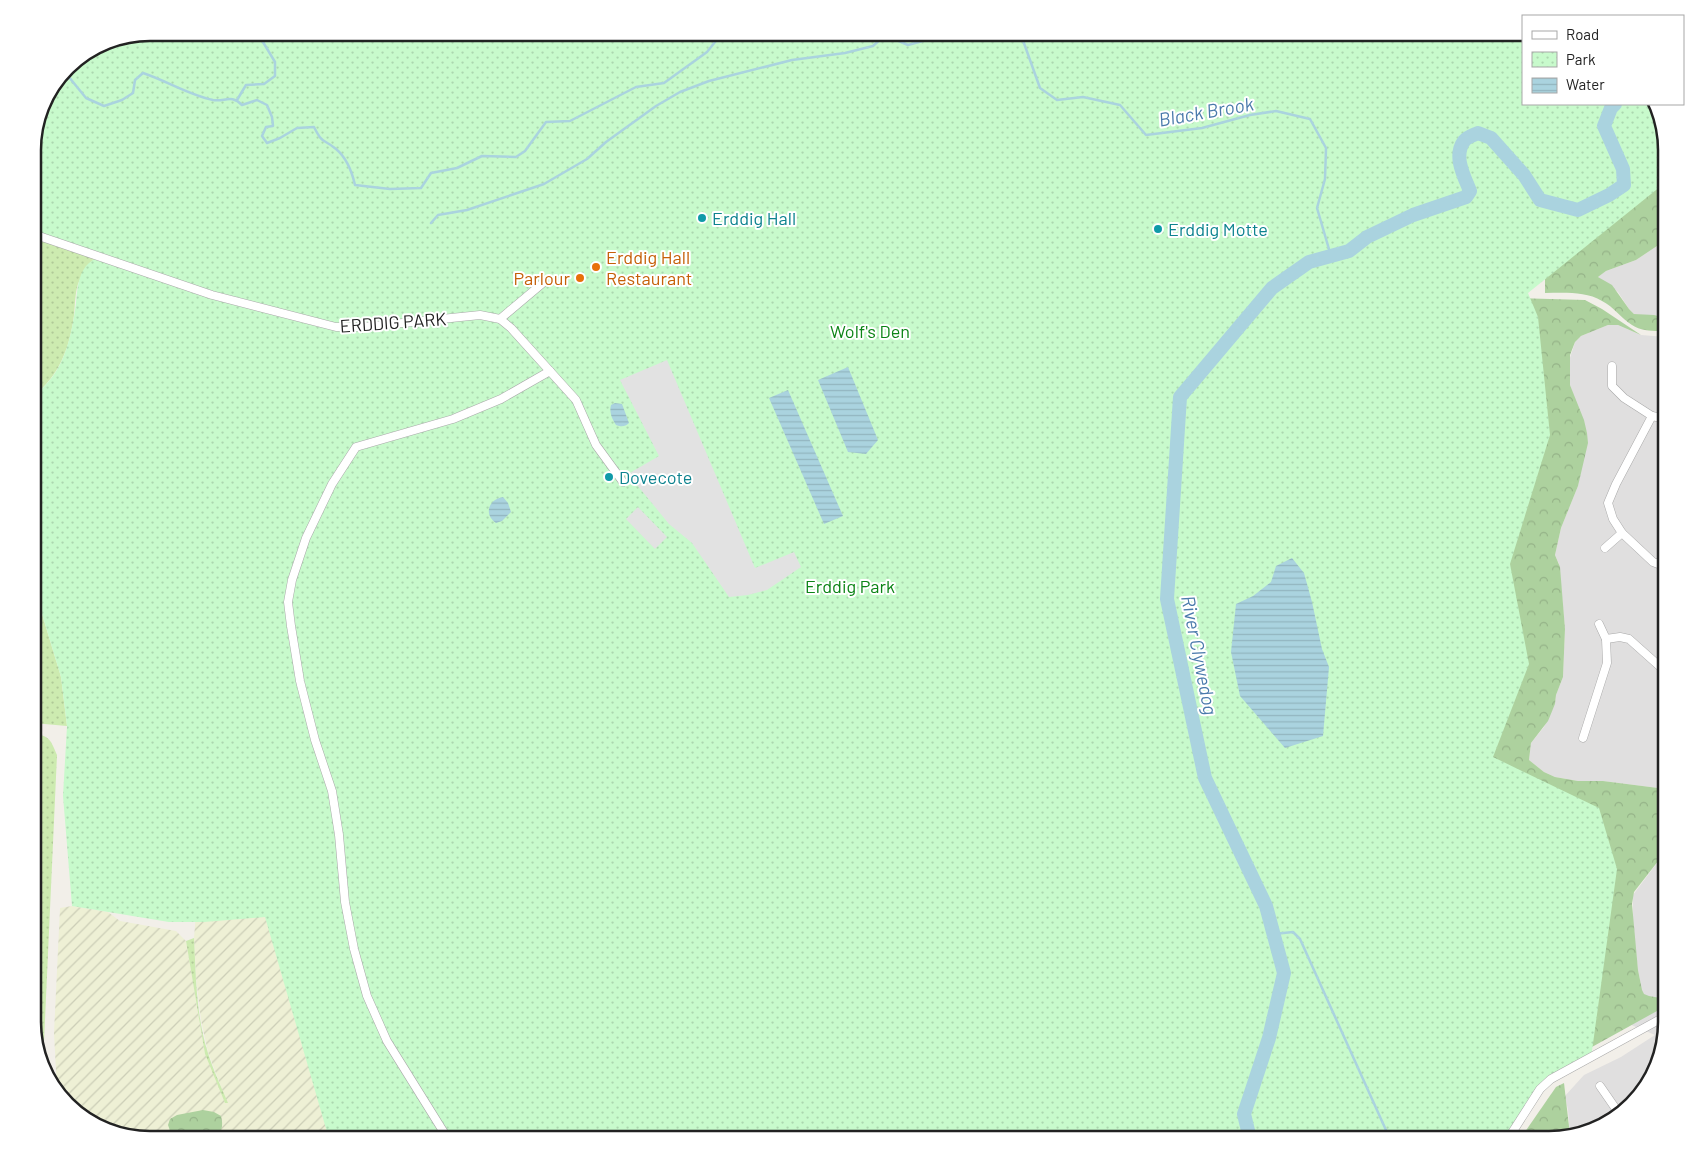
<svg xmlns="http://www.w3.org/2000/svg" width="1699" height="1172" font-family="Barlow,sans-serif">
  <defs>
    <pattern id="farmland-furrows" width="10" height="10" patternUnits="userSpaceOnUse" patternTransform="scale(1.25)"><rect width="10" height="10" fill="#eef0d5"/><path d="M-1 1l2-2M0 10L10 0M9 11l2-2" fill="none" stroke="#ccceb7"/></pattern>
    <pattern id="grass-dots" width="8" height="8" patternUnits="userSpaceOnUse" patternTransform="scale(1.25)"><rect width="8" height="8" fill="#cdebb0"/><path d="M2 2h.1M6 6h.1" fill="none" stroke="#b0c997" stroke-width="1.8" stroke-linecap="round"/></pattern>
    <pattern id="forest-crowns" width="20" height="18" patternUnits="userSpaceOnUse" patternTransform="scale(1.25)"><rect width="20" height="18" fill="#add19e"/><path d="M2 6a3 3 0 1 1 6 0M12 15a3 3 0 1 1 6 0" fill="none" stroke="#95b388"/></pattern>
    <pattern id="park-dots" width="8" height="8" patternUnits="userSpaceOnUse" patternTransform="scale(1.25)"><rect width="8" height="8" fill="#c8facc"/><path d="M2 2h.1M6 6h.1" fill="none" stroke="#acd6af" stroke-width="1.8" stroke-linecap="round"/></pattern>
    <pattern id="water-rules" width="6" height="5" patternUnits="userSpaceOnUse" patternTransform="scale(1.25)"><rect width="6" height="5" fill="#aad3df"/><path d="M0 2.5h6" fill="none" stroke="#92b5bf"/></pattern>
  </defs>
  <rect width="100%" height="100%" fill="#f2efe9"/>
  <g fill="#e0dfdf">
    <polygon points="1666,240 1666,319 1634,314 1629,309 1618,292 1598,277 1606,271 1636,260"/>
    <polygon points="1608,325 1618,325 1641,335 1666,337 1666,789 1603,781 1578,781 1555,777 1544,772 1529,760 1531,743 1544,727 1555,704 1556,695 1563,677 1565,629 1559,564 1555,555 1561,528 1578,486 1587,433 1570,385 1569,361 1575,342 1581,336"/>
    <polygon points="1666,851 1666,1022 1647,1087 1601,1127 1570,1135 1568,1110 1565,1096 1584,1075 1621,1057 1655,1035 1615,1018 1641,986 1638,970 1633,926 1633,895"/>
  </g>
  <polygon fill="url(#farmland-furrows)" points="293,888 375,1139 150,1139 85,1120 57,1090 54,1033 60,908 72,906 108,912 120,921 176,931 186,941 205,1054 227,1103 208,1052 201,1020 196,977 194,938 196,913"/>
  <g fill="url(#grass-dots)">
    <path d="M33,234L99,256C93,264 81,275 78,284C75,293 75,306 74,315C70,347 59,377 33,396Z"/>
    <polygon points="33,584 61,677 67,726 33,723"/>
    <path d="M33,734C50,735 51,741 57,755L43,1064L33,1029Z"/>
    <path d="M194,938C196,976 196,1016 208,1053C213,1070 221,1086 228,1103H225L205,1054L186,941Z"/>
  </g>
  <g fill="url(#forest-crowns)">
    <path d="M1666,156V240L1636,260L1606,271L1598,277L1612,285L1629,309L1634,314L1654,315L1666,318V331C1656,331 1642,332 1632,325C1621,318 1614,307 1602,301C1585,291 1564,293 1545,293V278Z"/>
    <polygon points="1513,298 1585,300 1602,309 1641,335 1618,325 1608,325 1581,336 1575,342 1570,355 1570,385 1584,420 1587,433 1588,443 1578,486 1561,528 1555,555 1560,567 1565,629 1563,677 1556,695 1555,704 1548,721 1531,743 1529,760 1544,772 1555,777 1578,781 1603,781 1666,789 1666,851 1634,892 1632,904 1638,970 1642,990 1644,994 1649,996 1666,999 1666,1006 1545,1073 1450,1139 1448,1139 1499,1083 1483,798"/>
    <polygon points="1564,1083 1570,1135 1549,1139 1520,1139 1556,1087"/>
    <path d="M203,1110L214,1112L221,1116C229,1147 193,1140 173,1139L168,1125L170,1119L177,1115Z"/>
  </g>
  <path fill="url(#park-dots)" d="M150,32L1523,33V104H1656L1666,150V182L1528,293L1538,317L1550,435L1510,564L1529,664L1493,757L1599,808L1617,869L1591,1058L1551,1079L1508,1139H329L265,917L204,922H169L72,906L63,796L67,726L61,677L33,584V396C64,374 71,339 76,303C77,291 78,276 86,266C89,262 95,259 98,256L33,234V143L42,105L67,67L105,41Z"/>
  <g fill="#e2e2e2">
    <polygon points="667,360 755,568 794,552 801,567 767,590 748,595 729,597 692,543 669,524 628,474 659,456 620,380"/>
    <polygon points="638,507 667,537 655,549 626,519"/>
  </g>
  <g fill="url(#water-rules)">
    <polygon points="848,367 878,440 866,454 848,452 818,380"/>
    <polygon points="788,390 843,516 824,524 769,398"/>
    <path d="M615,403L622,404L629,423C625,427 621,427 616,425C612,419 609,412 611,405Z"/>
    <path d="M503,497L508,503L511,512L502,521L496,523C483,514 489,499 503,497Z"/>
    <polygon points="1292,558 1304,573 1312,602 1322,649 1329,667 1323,736 1285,748 1240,696 1231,652 1236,604 1253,596 1271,582 1276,566"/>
  </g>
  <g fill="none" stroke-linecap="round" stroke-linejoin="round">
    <g stroke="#aad3df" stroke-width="2.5">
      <polyline points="871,32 885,35 908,45 955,32"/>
      <polyline points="1020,32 1040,88 1057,100 1083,97 1120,105 1146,135 1202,128 1250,115 1276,111 1310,119 1326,148 1325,179 1317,208 1331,256"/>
      <path d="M64,71L86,98L104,106L122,100L133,93L135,80L143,73C167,81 189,95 213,100C225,102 231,94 242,105L257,100L267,105L272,117L273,126L266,127L262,136L267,143L280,138L297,128L314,127C323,145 323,138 336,149C347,158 352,172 355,185L390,189L421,188L431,173L457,168L482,156L516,157L525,151L546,122L570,121L636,87L664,83L707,52L723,32"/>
      <polyline points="237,100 246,85 264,84 275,76 275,62 257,32"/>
      <polyline points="431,223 438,215 467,210 544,184 587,159 606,142 656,106 680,92 709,81 792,60 845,53 873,46 885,35"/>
      <polyline points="1274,934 1293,932 1300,939 1390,1139"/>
    </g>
    <path stroke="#aad3df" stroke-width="14" d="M1250,1139L1244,1114L1269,1038L1284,973L1266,906L1205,778L1167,599L1180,397L1272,288L1309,262L1349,251L1367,237L1413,215L1466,197L1470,191C1464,176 1453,156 1464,141C1467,137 1474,135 1478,133L1491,138L1524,175L1540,200L1578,210L1609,195L1624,185L1623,169L1604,126L1611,108L1615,104"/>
    <g stroke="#a9a9a9" stroke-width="9">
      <g id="minor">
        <polyline points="33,234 212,295 336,327 364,327 480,315 500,319 511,328 576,400 596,445 623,482"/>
        <polyline points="500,319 544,282"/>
        <polyline points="1612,366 1612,386 1624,398 1652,416 1616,484 1608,503 1613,519 1622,533 1653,562 1666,567"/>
        <polyline points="1652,416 1666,419"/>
        <polyline points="1605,548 1622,533"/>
        <polyline points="1599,624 1606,639"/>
        <polyline points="1666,700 1664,707 1666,720"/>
        <polyline points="1583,738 1607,663 1606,639 1620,637 1629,639 1666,672"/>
        <polyline points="1600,1086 1618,1112"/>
        <polyline points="448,1139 387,1041 367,996 354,949 345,902 339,835 332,791 315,740 300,681 291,626 288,602 292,580 306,538 332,484 356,447 453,419 501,399 550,371"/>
        <polyline points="1508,1139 1540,1089 1551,1079 1666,1016"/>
      </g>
    </g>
    <use href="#minor" stroke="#fff" stroke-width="8"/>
  </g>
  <g fill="#0f9aa8" stroke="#fff" stroke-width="2">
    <circle cx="702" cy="218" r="5"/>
    <circle cx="1158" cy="229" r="5"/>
    <circle cx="609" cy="477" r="5"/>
  </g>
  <g fill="#e8710a" stroke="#fff" stroke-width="2">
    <circle cx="596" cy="267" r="5"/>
    <circle cx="580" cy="278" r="5"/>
  </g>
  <g text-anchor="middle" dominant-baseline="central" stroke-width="4" stroke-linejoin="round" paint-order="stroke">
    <g font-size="18" fill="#0d838f" stroke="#fff" text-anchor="start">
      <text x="712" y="218">Erddig Hall</text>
      <text x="1168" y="229">Erddig Motte</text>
      <text x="619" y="477">Dovecote</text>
    </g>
    <g font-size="18" fill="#c56008" stroke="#fff" text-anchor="start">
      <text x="606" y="257">Erddig Hall<tspan x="606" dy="21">Restaurant</tspan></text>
      <text x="570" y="278" text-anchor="end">Parlour</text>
    </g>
    <g font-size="18" fill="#222" stroke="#fff">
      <text transform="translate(393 322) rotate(-4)">ERDDIG PARK</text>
    </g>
    <g font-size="18" fill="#0c8416" stroke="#fff">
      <text x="870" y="331">Wolf's Den</text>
      <text x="850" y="586">Erddig Park</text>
    </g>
    <g font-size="19" font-style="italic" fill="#4a7aab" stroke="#fff">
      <text transform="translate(1206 111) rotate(-10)">Black Brook</text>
      <text transform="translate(1200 655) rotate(79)">River Clywedog</text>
    </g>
  </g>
  <path d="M0 0H1699V1172H0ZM150 41H1549A109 109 0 0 1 1658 150V1022A109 109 0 0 1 1549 1131H150A109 109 0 0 1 41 1022V150A109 109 0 0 1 150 41Z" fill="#fff" fill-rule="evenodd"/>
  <path fill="none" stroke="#222" stroke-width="2.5" d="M150 41H1549A109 109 0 0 1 1658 150V1022A109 109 0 0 1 1549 1131H150A109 109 0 0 1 41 1022V150A109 109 0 0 1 150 41Z"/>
  <rect x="1522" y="15" width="162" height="90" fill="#ffffff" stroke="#a7a7a7"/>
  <rect x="1532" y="31" width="25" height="8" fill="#ffffff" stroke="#a7a7a7"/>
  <text x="1566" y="40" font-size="15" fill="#222222">Road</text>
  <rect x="1532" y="52" width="25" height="15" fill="url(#park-dots)" stroke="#a7a7a7"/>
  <text x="1566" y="65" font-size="15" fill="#222222">Park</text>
  <rect x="1532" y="78" width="25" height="15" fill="url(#water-rules)" stroke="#a7a7a7"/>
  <text x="1566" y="90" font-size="15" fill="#222222">Water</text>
</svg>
